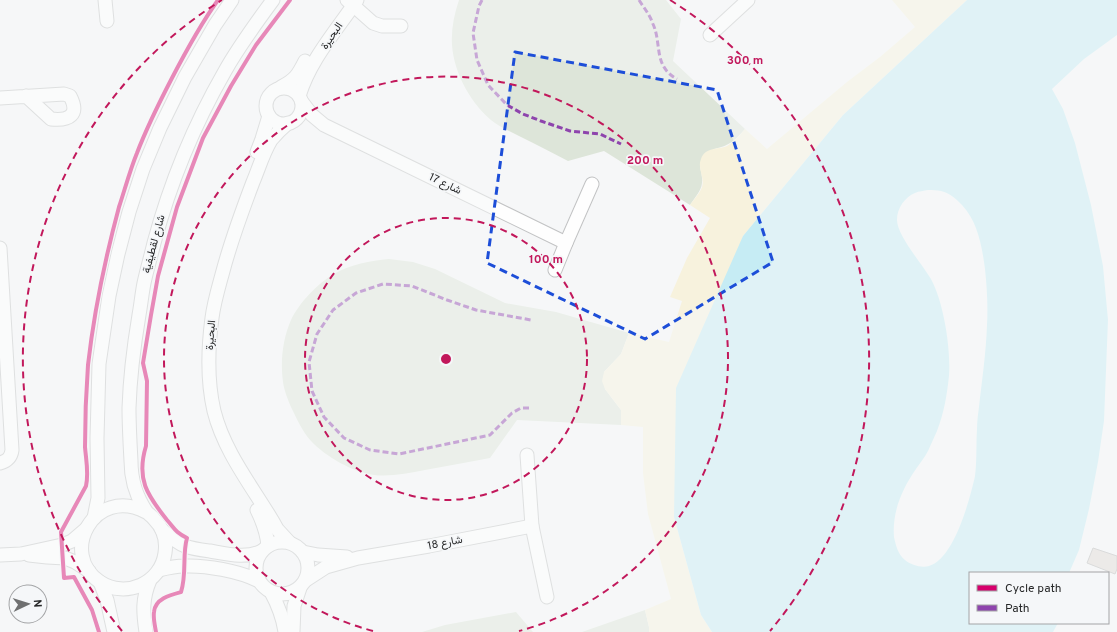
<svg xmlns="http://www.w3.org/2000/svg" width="1117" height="632" font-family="Overpass,Vazirmatn,sans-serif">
  <rect width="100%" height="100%" fill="#f6f7f8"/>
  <g fill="#dde5d9">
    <path d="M459,0H666L681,19L673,61L745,129C734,141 731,145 714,149L700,167C705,187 701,189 690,205L604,151L568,161C552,153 536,144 519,136C511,132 502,128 495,123C472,106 454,74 452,45C451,30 454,15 459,0Z"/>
    <path d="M389,259L413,262L435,269L505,303L556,312L629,333L621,354L604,372L605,389L621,410V425L517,420L490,458C469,462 447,466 425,470C408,473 391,477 374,475C353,472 326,457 311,441C302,431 297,419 291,407C288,400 284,390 283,382C280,361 283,338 291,320C299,303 318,283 334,274C351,264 370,261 389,259Z"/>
    <polygon points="645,610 649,627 649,632 582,632"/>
    <polygon points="516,612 533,632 422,632 445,625"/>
  </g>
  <path fill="#f7f2dd" d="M892,0H967L843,115L743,236L674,517L701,615L712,632H649V627L645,610L671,599L648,514L643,473V427L621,425V410L605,389L602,381L604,372L621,354L629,333L669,342L682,301L670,297L687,258L710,218L690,205C694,199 700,193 702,187C705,178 697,168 701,159C705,147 717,150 727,146C734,142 740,135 745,129L767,149L847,82L880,57L915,27Z"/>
  <path fill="#c6ecf4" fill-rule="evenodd" d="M967,0H1117V35L1084,59L1052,89L1063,109L1075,143L1091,205L1103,266L1108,320L1104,421L1098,462L1089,509L1079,550L1069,573H970V623H1058L1053,632H712L701,615L674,517L676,388L743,236L843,115ZM928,190C932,190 937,190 941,191C950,193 956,199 962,205C978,222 982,247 985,269C987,288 988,307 987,325C986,353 982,380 979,407C978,414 977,422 977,429C976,444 977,461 975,476C970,499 954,559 929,566C921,568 911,565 905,560C898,554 896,546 894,537C892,512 902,489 916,469C920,463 925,457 928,451C931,444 934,438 937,431C944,413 947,395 949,376C951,350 944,303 931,279C922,264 897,235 897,220C897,208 905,197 915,193C919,191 924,191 928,190Z"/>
  <polygon fill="#e1d9d5" stroke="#b8b8b8" points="1093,548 1117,556 1117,569 1115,574 1087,563"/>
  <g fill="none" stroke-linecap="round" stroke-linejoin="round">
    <g stroke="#c2c3c4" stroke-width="15">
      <g id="minor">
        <polyline points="105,0 107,21"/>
        <polyline points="347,0 373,23 382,26 401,26"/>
        <polyline points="710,35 748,0"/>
        <path d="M281,87C295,80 298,75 305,61"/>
        <circle cx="284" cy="106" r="18"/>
        <path d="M299,96C310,60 336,31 357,0"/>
        <path d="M0,98L64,94L70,96C80,115 69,121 51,119L26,96"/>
        <polyline points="302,102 312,115 324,125 566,243"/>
        <path d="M288,123C282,128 276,134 271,140C263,153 259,168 253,182C242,211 231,241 223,271C219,286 214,302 212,318C208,348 207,381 214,411C224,451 251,485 272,520L277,529L289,542"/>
        <polyline points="257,152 262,139 269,116"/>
        <path d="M0,248L12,450C11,458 7,461 0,463"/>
        <polyline points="555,270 566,243 592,184"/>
        <polyline points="527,455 532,526 547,597"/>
        <path d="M257,510C263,522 267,532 268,546"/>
        <path d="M146,512C94,485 58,554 100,582C126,599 161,583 165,553C167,540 163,528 154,519C152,516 148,514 146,511C136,496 131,478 131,461C130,443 129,425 129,408C130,377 134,345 139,315C141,304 142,293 144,283C147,269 151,256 154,243C170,183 194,125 225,71C239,46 256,23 273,0"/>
        <polyline points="94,518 98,498 97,438 99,364 109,296 118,254 129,212 143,169 160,128 185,77 215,25 232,0"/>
        <path d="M162,530C169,536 177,543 185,546C193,549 202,550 210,551C227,554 246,559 262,551"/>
        <circle cx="282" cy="568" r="26"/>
        <polyline points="303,552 318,555 347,557"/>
        <polyline points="0,555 21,554 62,545 72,541 86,529"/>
        <polyline points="29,555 47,557 65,558 75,562 89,571"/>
        <path d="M159,570C167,568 175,566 184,566C206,565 239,571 259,581"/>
        <polyline points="306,580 326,567 358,558 429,546 532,526"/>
        <polyline points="100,582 107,600 114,632"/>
        <path d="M271,592C278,605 283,618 285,632"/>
        <path d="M146,632C143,612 142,599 150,580"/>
        <polyline points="293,632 294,606 300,588"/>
      </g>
    </g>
    <use href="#minor" stroke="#fefefe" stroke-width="13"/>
    <g stroke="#8e44ad" stroke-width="3" stroke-dasharray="6 3" stroke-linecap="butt">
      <polyline points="482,0 479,6 473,33 477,60 488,85 507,105 523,114 541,121 570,131 600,134 621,144"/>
      <path d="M639,0C644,8 650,15 653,24C662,44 653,66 677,79"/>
      <polyline points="529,408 521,408 512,413 490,435 399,454 370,450 344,438 324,417 312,391 309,362 317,334 333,310 356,293 383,284 412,286 447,300 476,310 531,320"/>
    </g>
    <g stroke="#f5f7f9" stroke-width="6">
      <g id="cycleway">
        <path d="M99,632L92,610L74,577L64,578L61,532L86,486C89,473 86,460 85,447C85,419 86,392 88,365C94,312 105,259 119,207C125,189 130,170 137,153C147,127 159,103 172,78C186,51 200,25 218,0"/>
        <path d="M156,632C155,626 153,618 154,612C155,599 170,595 181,592C187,574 182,555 187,538C175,532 175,529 167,520C147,495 136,479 146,446L147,381L143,363L151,315L158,276L177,207L203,138L231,86L256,45L290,0"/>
      </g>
    </g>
    <use href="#cycleway" stroke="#d6006c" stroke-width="4"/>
  </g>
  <path d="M0 0H1117V632H0ZM515,52L717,90L773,262L645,339L487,263Z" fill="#f6f7f8" fill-opacity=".55" fill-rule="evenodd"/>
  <path fill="none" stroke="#1d4ed8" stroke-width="3" stroke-dasharray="8 5" stroke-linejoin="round" d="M515,52L717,90L773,262L645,339L487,263Z"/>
  <g fill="none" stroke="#c2185b" stroke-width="2" stroke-dasharray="7 5">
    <circle cx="446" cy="359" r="141"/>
    <path d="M373 631A282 282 0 1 1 519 631"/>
    <path d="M122 631A423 423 0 0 1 222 0M670 0A423 423 0 0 1 770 631"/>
  </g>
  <g text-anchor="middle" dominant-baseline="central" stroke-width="3.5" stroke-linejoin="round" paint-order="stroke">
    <g font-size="11" fill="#272829" stroke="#f5f7f9">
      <text transform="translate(332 36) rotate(-56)">البحيرة</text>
      <text transform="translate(445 184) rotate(26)">شارع 17</text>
      <text transform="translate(154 244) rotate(-75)">شارع لقطيفية</text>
      <text transform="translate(211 335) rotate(-85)">البحيرة</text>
      <text transform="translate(445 543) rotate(-11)">شارع 18</text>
    </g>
  </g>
  <circle cx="446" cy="359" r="6" fill="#c2185b" stroke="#f5f7f9" stroke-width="2"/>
  <g font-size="12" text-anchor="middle" font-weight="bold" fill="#c2185b" stroke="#f5f7f9" stroke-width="3.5" stroke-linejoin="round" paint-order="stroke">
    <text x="745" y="64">300 m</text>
    <text x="645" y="164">200 m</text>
    <text x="546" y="263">100 m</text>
  </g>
  <rect x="969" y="572" width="140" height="52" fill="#f5f7f9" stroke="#a3a4a6"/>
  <rect x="977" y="585" width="20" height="6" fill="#d6006c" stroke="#a3a4a6"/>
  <text x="1005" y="592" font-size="12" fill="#272829">Cycle path</text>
  <rect x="977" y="605" width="20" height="6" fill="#8e44ad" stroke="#a3a4a6"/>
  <text x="1005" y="612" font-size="12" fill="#272829">Path</text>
  <g transform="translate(28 604) rotate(86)"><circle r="19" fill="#f5f7f9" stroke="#a3a4a6"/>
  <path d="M0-3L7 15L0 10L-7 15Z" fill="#6f7071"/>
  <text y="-6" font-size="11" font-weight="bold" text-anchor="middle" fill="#272829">N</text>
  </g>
</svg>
